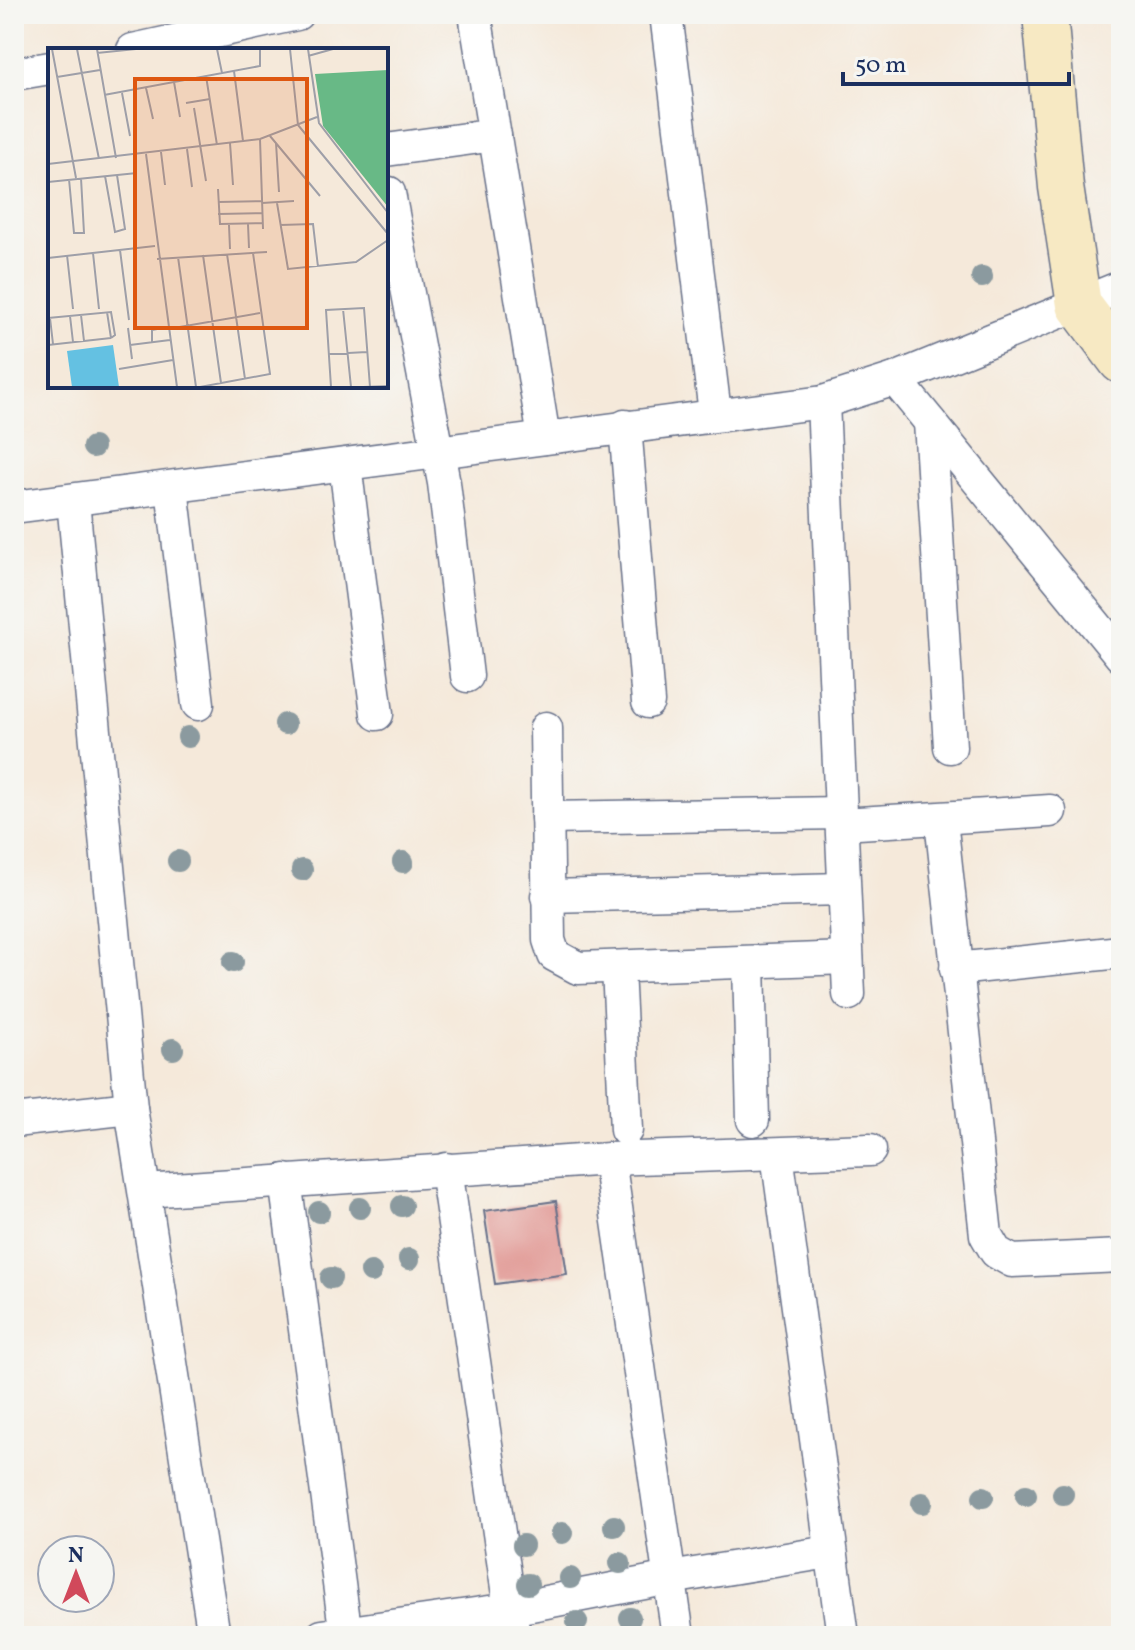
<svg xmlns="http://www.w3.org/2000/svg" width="1135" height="1650" font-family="Vollkorn,serif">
  <rect width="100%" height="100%" fill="#f6f6f2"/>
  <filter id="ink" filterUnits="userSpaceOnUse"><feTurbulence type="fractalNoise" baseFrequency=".0125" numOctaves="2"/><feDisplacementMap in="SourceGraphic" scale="16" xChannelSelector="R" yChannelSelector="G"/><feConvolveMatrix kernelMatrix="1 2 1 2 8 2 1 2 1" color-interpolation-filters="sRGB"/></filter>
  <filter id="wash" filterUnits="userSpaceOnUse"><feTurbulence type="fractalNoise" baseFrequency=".006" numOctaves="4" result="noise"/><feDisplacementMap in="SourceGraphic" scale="32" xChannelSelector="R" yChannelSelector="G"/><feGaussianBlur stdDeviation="1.8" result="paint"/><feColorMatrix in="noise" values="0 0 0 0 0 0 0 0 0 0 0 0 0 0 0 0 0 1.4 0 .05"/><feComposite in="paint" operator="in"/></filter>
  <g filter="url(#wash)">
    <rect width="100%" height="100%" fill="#f5e9da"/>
    <g id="blocks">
      <polygon fill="#e3a19d" points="556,1201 567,1274 495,1284 484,1211"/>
    </g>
  </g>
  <g filter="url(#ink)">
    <use href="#blocks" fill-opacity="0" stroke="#677089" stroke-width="2"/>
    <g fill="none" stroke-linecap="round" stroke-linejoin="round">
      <g stroke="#677089" stroke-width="35">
        <g id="street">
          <polyline points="475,14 544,438"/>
          <polyline points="666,14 715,413"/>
          <polyline points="133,50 297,14"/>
          <polyline points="14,74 50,68"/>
          <polyline points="386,150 495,135"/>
          <polyline points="389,193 444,483 467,676"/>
          <polyline points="895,379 1121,656"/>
          <polyline points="823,402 849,994"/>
          <polyline points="930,422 950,747"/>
          <polyline points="625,426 648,702"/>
          <polyline points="345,465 377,714"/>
          <polyline points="172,488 198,704"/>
          <polyline points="73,501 131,1108 214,1636"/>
          <polyline points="14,507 823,402 895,379 1121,287"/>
          <polyline points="546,728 549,940 554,955 578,968 847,958"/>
          <polyline points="547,818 841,813"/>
          <polyline points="941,820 986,1235 996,1252 1012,1261 1121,1256"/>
          <polyline points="842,824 1050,811"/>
          <polyline points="547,896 844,889"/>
          <polyline points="749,963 753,1120"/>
          <polyline points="618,969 626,1130"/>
          <polyline points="956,969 1121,952"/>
          <polyline points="14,1121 131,1108"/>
          <polyline points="777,1154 843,1636"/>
          <polyline points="609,1159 678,1636"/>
          <polyline points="446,1169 514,1636"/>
          <polyline points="285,1180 346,1636"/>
          <polyline points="145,1191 609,1159 870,1150"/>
          <polyline points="322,1636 510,1609 670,1578 829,1552"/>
        </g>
      </g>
      <g stroke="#677089" stroke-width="47">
        <polyline id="secondary" points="1045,14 1061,187 1079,305 1121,361"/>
      </g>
      <use href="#street" stroke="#fff" stroke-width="32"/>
      <use href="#secondary" stroke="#f7e9c3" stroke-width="44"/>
    </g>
    <g fill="#8b9a9f">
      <circle cx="982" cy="277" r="11"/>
      <circle cx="93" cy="447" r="11"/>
      <circle cx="285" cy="724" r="11"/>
      <circle cx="188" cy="737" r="11"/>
      <circle cx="178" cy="861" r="11"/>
      <circle cx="403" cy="862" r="11"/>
      <circle cx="302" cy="870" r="11"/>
      <circle cx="233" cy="962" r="11"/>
      <circle cx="173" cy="1049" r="11"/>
      <circle cx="402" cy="1206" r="11"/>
      <circle cx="360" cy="1208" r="11"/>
      <circle cx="319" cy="1212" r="11"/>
      <circle cx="409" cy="1259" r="11"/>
      <circle cx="371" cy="1272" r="11"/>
      <circle cx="331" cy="1278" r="11"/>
      <circle cx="1063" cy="1494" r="11"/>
      <circle cx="1026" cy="1495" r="11"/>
      <circle cx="983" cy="1497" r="11"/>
      <circle cx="922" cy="1503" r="11"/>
      <circle cx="614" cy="1526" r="11"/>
      <circle cx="562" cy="1533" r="11"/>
      <circle cx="523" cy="1545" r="11"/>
      <circle cx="620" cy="1563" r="11"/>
      <circle cx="570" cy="1578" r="11"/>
      <circle cx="528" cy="1584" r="11"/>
      <circle cx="630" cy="1618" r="11"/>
      <circle cx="577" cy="1622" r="11"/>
    </g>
  </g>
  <g transform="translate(48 48)">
    <rect width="340" height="340" fill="#f5e9da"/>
    <path d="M340,22V159L275,78L267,26Z" fill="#68b986"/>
    <path d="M65,297L71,339H24L19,303Z" fill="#64c1e2"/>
    <path fill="none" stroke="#9e9fa8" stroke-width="2" d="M4,1L28,130M29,1L51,111M49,1L68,110M169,1L174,25M242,1L250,77L340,186M260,1L271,75L340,165M49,5L88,1M260,8L285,1M186,23L195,93M158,28L169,97M9,29L52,22M126,34L132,69M98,40L105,71M74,45L82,88M56,47L212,18V1M138,55L162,51M146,60L158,133M222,88L272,148M212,91L215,181M182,95L185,137M228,95L231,144M139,101L144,139M113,104L117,137M98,106L129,339M0,116L212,91L269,69M57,128L67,184L77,181L69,127M21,131L26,185H36L33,130M0,134L89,125M170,141L172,176L215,175M170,154L214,153M214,155L246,153M229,155L240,221L308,214L340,192M0,162V191M170,166L215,165M200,176L201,200M181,177L182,201M232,177L265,176L270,219M72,202L81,272M45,205L51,261M179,206L197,331M19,207L25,261M155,207L173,335M130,209L148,339M0,210L107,198M109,211L219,204M295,261L303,339M59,264L63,290M33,267L36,293M22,268L25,294M0,270L63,264L67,287L63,290M2,270L5,296M80,280L84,311M120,281L212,265M104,294V282L120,279M0,297L63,290M82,297L122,292M281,306L319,304M71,321L125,312M152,339L222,326L205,205M283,339L278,262L316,260L322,339M315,339L340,338"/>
    <path fill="#de5710" fill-opacity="0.15" stroke="#de5710" stroke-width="4" d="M87,31H259V280H87Z"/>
    <rect width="340" height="340" fill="none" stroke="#1b2f5e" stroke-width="4"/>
  </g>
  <rect width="1135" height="1650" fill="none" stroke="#f6f6f2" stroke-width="48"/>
  <g transform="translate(76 1574)"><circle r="38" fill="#f6f6f2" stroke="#9ea6b7" stroke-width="2"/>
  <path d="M0-6L14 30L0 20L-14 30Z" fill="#d1495b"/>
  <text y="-12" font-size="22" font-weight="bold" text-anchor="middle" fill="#1b2f5e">N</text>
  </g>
  <path d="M843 72v12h226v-12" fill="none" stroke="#1b2f5e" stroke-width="4"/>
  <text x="855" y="72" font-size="24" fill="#1b2f5e" stroke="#f6f6f2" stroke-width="6" paint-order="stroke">50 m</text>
</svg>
